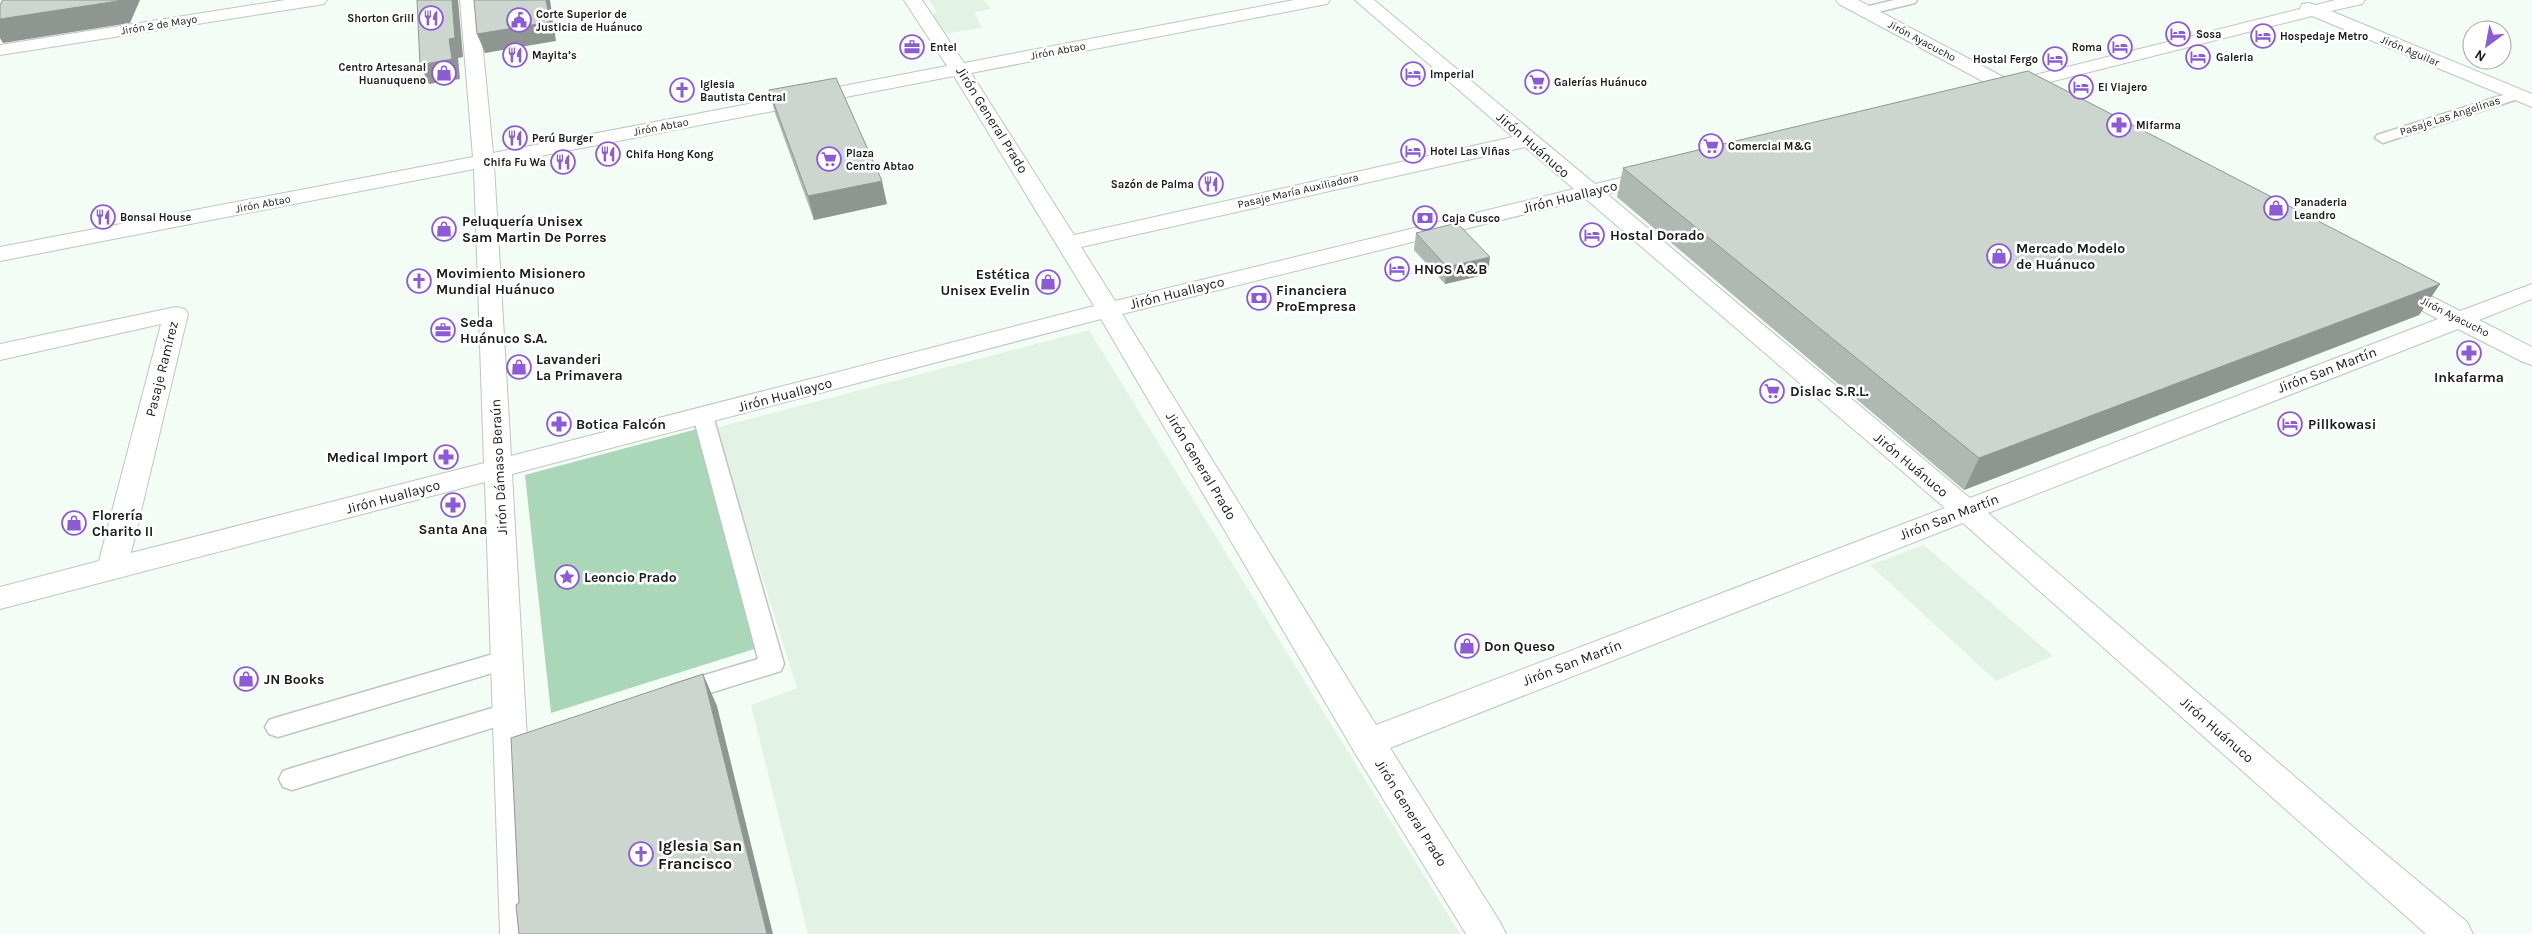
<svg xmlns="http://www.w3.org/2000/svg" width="2532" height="934" font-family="Karla,sans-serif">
  <rect width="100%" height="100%" fill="#f3fdf6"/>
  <g fill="#e2f3e6">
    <polygon points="929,0 984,0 991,9 974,12 982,28 943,34 933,14 937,12"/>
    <polygon points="1089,330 1460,934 808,934 751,705 797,688 715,428"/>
    <polygon points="1924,545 2053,656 1996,681 1870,565"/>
  </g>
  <polygon fill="#a9d7b7" points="697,429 754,649 551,713 525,475"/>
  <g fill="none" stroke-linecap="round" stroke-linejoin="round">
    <g stroke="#bdc6c0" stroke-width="3">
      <g id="service">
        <polygon points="1894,0 1917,0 1915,3 1866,15 1859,11 1861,8"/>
        <polygon points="2516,91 2523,95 2521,98 2389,141 2383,143 2375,138 2377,135"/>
        <polygon points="703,409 710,411 713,416 784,664 781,671 681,702 672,699 668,692 672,685 758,659 693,416 696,411"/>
        <polygon points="507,650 516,652 519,659 516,666 278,737 269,734 265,727 269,720 278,717"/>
        <polygon points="509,703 518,706 522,713 518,720 292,790 283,787 279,779 283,771 292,768"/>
      </g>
    </g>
    <g stroke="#bdc6c0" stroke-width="2">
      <g id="minor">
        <path d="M460,0H478L493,153L947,66L904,0H922L964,63L1294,0H1330L1327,4L1321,5L971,73L1074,235L1513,137L1355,0H1374L1595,184L1655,170L1662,172L1666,176L1662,180L1607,194L1970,498L2438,319L2385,291L2381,286L2385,281L2393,279L2401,281L2460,311L2532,284V299L2479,320L2532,347V365L2523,362L2458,329L1988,513L2365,837L2467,922L2473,934H2426L1963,523L1390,748L1500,922L1506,934H1466L1355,753L1101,319L512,474L538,934H500L485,482L0,609V587L99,561L161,324L0,360V344L176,307L185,309L188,314L131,553L484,463L474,169L0,261V247L473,157ZM954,76L1094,306L511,456L494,165ZM1525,147L1574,189L1115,301L1081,247ZM1586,199L1945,508L1376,725L1122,314Z"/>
        <polygon points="1836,0 1858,0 2011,81 2300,9 2302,4 2308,3 2316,5 2335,0 2365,0 2362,4 2331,11 2532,94 2532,107 2312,16 2026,88 2034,95 2031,99 2017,99 2001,91 1839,4"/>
      </g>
    </g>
    <g stroke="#bdc6c0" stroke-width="2">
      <polygon id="tertiary" points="285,0 327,0 324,4 318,5 0,55 0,45"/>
    </g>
    <use href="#service" fill="#fff" fill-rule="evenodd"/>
    <use href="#minor" fill="#fff" fill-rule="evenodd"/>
    <use href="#tertiary" fill="#fff" fill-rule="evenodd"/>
  </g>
  <g fill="#afb8b2">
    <polygon points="769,90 887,204 814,220 775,113"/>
    <polygon points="1623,168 2440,284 2419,315 1964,490 1617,197"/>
    <polygon points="1416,233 1488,274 1445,284 1414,250"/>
  </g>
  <g fill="#8f9691">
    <polygon points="118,0 140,0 130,23 3,43 0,38 0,19"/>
    <polygon points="452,0 458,0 463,57 458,58 460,79 429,84 420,65"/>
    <polygon points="546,0 550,0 556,41 485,53 477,34"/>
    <polygon points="882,181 887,204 814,220 808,196"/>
    <polygon points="1490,257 1488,274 1445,284 1447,267"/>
    <polygon points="2440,284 2419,315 1964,490 1979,458"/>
    <polygon points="703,674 717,706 773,934 767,934"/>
  </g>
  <g fill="#ccd6cf" stroke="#8f9691">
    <polygon points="3,0 118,0 118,1 0,19 0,5"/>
    <polygon points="417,0 452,0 455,38 449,39 452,59 420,65"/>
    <polygon points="474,0 546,0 550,22 477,34"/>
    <polygon points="2028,71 2440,284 1979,458 1623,168"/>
    <polygon points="836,78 882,181 808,196 769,90"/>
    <polygon points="1457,223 1490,257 1447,267 1416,233"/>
    <polygon points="703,674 767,934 519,934 516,905 519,903 511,738"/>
  </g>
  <defs>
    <g id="restaurant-ring" transform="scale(1.25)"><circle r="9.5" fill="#fff" stroke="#8b5cd6" stroke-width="1.5"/><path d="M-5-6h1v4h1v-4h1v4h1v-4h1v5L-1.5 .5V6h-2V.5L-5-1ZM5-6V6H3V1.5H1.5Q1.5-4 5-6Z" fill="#8b5cd6"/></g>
    <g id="civic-ring" transform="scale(1.25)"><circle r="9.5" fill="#fff" stroke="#8b5cd6" stroke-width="1.5"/><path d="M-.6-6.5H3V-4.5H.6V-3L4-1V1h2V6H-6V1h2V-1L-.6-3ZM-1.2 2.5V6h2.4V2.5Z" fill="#8b5cd6"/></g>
    <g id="hotel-ring" transform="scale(1.25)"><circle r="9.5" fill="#fff" stroke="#8b5cd6" stroke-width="1.5"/><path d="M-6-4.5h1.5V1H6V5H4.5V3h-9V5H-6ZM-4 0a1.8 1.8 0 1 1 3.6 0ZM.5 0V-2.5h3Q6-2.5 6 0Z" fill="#8b5cd6"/></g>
    <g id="office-ring" transform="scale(1.25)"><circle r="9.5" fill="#fff" stroke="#8b5cd6" stroke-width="1.5"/><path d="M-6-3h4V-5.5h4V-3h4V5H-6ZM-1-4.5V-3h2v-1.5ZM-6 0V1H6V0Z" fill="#8b5cd6"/></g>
    <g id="shop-ring" transform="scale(1.25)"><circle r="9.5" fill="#fff" stroke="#8b5cd6" stroke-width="1.5"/><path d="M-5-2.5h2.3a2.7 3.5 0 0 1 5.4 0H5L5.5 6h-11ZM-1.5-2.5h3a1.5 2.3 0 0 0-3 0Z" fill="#8b5cd6"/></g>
    <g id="supermarket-ring" transform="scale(1.25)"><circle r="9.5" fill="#fff" stroke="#8b5cd6" stroke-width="1.5"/><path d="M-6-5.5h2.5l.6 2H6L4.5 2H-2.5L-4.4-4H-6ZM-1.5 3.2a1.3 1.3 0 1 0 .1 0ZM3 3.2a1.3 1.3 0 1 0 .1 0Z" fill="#8b5cd6"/></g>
    <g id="church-ring" transform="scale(1.25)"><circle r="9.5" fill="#fff" stroke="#8b5cd6" stroke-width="1.5"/><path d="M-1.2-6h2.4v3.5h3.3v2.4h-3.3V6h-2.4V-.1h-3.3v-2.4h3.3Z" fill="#8b5cd6"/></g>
    <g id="pharmacy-ring" transform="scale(1.25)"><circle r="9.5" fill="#fff" stroke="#8b5cd6" stroke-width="1.5"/><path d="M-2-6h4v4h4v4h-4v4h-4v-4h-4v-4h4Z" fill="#8b5cd6"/></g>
    <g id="bank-ring" transform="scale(1.25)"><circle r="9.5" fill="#fff" stroke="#8b5cd6" stroke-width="1.5"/><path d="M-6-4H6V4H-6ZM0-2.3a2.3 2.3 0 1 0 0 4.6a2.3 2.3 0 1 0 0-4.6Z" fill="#8b5cd6"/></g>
    <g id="sight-ring" transform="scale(1.25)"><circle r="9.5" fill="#fff" stroke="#8b5cd6" stroke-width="1.5"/><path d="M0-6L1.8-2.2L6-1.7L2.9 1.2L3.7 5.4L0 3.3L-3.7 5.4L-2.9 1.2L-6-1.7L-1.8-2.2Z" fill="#8b5cd6"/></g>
  </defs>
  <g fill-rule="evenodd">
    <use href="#restaurant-ring" x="431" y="18"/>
    <use href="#civic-ring" x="519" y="20"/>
    <use href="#hotel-ring" x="2178" y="34"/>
    <use href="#hotel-ring" x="2263" y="36"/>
    <use href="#office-ring" x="912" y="47"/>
    <use href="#hotel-ring" x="2120" y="47"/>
    <use href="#restaurant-ring" x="515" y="55"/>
    <use href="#hotel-ring" x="2198" y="57"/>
    <use href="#hotel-ring" x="2055" y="59"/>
    <use href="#shop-ring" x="444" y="73"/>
    <use href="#hotel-ring" x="1413" y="74"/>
    <use href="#supermarket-ring" x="1537" y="82"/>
    <use href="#hotel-ring" x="2081" y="87"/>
    <use href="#church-ring" x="682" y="90"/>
    <use href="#pharmacy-ring" x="2119" y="125"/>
    <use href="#restaurant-ring" x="515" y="138"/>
    <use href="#supermarket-ring" x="1711" y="146"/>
    <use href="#hotel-ring" x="1413" y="151"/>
    <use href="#restaurant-ring" x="608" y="154"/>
    <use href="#supermarket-ring" x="829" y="159"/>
    <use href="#restaurant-ring" x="563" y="162"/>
    <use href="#restaurant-ring" x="1211" y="184"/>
    <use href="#shop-ring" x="2276" y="208"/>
    <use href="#restaurant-ring" x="103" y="217"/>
    <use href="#bank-ring" x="1425" y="218"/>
    <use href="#shop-ring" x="444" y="229"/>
    <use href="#hotel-ring" x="1592" y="235"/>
    <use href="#shop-ring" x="1999" y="256"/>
    <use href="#hotel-ring" x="1397" y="269"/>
    <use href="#church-ring" x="419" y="281"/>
    <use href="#shop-ring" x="1048" y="282"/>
    <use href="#bank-ring" x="1259" y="298"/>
    <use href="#office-ring" x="443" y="330"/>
    <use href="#pharmacy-ring" x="2469" y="353"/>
    <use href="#shop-ring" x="519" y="367"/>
    <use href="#supermarket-ring" x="1772" y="391"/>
    <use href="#pharmacy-ring" x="559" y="424"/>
    <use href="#hotel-ring" x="2290" y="424"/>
    <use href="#pharmacy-ring" x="446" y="457"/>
    <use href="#pharmacy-ring" x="453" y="505"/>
    <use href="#shop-ring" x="74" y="523"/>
    <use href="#sight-ring" x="567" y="577"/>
    <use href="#shop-ring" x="1467" y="646"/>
    <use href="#shop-ring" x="246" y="679"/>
    <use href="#church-ring" x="641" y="854"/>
  </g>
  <g text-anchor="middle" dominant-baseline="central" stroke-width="5" stroke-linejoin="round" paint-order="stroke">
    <g font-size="11" font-weight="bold" fill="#181b19" stroke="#fff" text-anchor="start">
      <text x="536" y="14">Corte Superior de<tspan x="536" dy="13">Justicia de Huánuco</tspan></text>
      <text x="414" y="18" text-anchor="end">Shorton Grill</text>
      <text x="2196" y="34">Sosa</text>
      <text x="2280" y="36">Hospedaje Metro</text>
      <text x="930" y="47">Entel</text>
      <text x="2102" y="47" text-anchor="end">Roma</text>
      <text x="532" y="55">Mayita’s</text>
      <text x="2216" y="57">Galeria</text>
      <text x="2038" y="59" text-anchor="end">Hostal Fergo</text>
      <text x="426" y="67" text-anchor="end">Centro Artesanal<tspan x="426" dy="13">Huanuqueno</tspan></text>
      <text x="1430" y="74">Imperial</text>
      <text x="1554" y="82">Galerías Huánuco</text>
      <text x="700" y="84">Iglesia<tspan x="700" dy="13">Bautista Central</tspan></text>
      <text x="2098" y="87">El Viajero</text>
      <text x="2136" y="125">Mifarma</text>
      <text x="532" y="138">Perú Burger</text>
      <text x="1728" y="146">Comercial M&amp;G</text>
      <text x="1430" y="151">Hotel Las Viñas</text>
      <text x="846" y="153">Plaza<tspan x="846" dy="13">Centro Abtao</tspan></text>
      <text x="626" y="154">Chifa Hong Kong</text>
      <text x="546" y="162" text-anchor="end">Chifa Fu Wa</text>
      <text x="1194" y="184" text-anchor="end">Sazón de Palma</text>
      <text x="2294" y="202">Panaderia<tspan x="2294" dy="13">Leandro</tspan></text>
      <text x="120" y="217">Bonsai House</text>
      <text x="1442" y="218">Caja Cusco</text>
    </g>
    <g font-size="11" fill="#181b19" stroke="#fff">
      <text transform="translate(159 25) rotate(-9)">Jirón 2 de Mayo</text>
      <text transform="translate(1922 41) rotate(28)">Jirón Ayacucho</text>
      <text transform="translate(1058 51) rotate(-11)">Jirón Abtao</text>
      <text transform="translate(2410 51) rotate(23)">Jirón Aguilar</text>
      <text transform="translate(2450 116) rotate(-18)">Pasaje Las Angelinas</text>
      <text transform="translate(661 127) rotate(-11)">Jirón Abtao</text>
      <text transform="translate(1298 191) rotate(-13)">Pasaje María Auxiliadora</text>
      <text transform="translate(263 204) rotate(-11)">Jirón Abtao</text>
      <text transform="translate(2455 317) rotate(27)">Jirón Ayacucho</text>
    </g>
    <g font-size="14" fill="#181b19" stroke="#fff">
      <text transform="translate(992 120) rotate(58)">Jirón General Prado</text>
      <text transform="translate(1533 145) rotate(41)">Jirón Huánuco</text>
      <text transform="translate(1570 197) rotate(-14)">Jirón Huallayco</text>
      <text transform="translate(1177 293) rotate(-14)">Jirón Huallayco</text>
      <text transform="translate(162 369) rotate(-76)">Pasaje Ramírez</text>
      <text transform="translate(2327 370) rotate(-21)">Jirón San Martín</text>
      <text transform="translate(785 395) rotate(-15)">Jirón Huallayco</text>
      <text transform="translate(1911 465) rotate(40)">Jirón Huánuco</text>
      <text transform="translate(1201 466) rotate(59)">Jirón General Prado</text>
      <text transform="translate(499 467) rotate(-93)">Jirón Dámaso Beraún</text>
      <text transform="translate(393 497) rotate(-15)">Jirón Huallayco</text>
      <text transform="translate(1949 517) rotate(-21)">Jirón San Martín</text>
      <text transform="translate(1572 663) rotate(-21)">Jirón San Martín</text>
      <text transform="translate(2217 730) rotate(41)">Jirón Huánuco</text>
      <text transform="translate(1411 813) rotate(58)">Jirón General Prado</text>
    </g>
    <g font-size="14" font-weight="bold" fill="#181b19" stroke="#fff" text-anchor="start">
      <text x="462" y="221">Peluquería Unisex<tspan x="462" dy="16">Sam Martin De Porres</tspan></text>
      <text x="1610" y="235">Hostal Dorado</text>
      <text x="2016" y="248">Mercado Modelo<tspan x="2016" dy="16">de Huánuco</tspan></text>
      <text x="1414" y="269">HNOS A&amp;B</text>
      <text x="436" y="273">Movimiento Misionero<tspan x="436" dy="16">Mundial Huánuco</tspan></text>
      <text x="1030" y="274" text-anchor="end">Estética<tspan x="1030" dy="16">Unisex Evelin</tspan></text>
      <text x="1276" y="290">Financiera<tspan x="1276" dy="16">ProEmpresa</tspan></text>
      <text x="460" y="322">Seda<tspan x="460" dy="16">Huánuco S.A.</tspan></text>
      <text x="536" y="359">Lavanderi<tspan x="536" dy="16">La Primavera</tspan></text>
      <text x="2469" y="377" text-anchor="middle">Inkafarma</text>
      <text x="1790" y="391">Dislac S.R.L.</text>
      <text x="576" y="424">Botica Falcón</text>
      <text x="2308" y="424">Pillkowasi</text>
      <text x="428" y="457" text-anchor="end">Medical Import</text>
      <text x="92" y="515">Florería<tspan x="92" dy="16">Charito II</tspan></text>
      <text x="453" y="529" text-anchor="middle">Santa Ana</text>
      <text x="584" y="577">Leoncio Prado</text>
      <text x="1484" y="646">Don Queso</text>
      <text x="264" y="679">JN Books</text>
    </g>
    <g font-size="16" font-weight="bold" fill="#181b19" stroke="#fff" text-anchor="start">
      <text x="658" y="845">Iglesia San<tspan x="658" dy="18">Francisco</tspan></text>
    </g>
  </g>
  <g transform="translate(2487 45) rotate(212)"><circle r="24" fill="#ffffff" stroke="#a3a4a3"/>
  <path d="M0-4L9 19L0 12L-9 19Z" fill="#8b5cd6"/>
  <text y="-8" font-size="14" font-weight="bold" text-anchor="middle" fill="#181b19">N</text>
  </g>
</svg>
